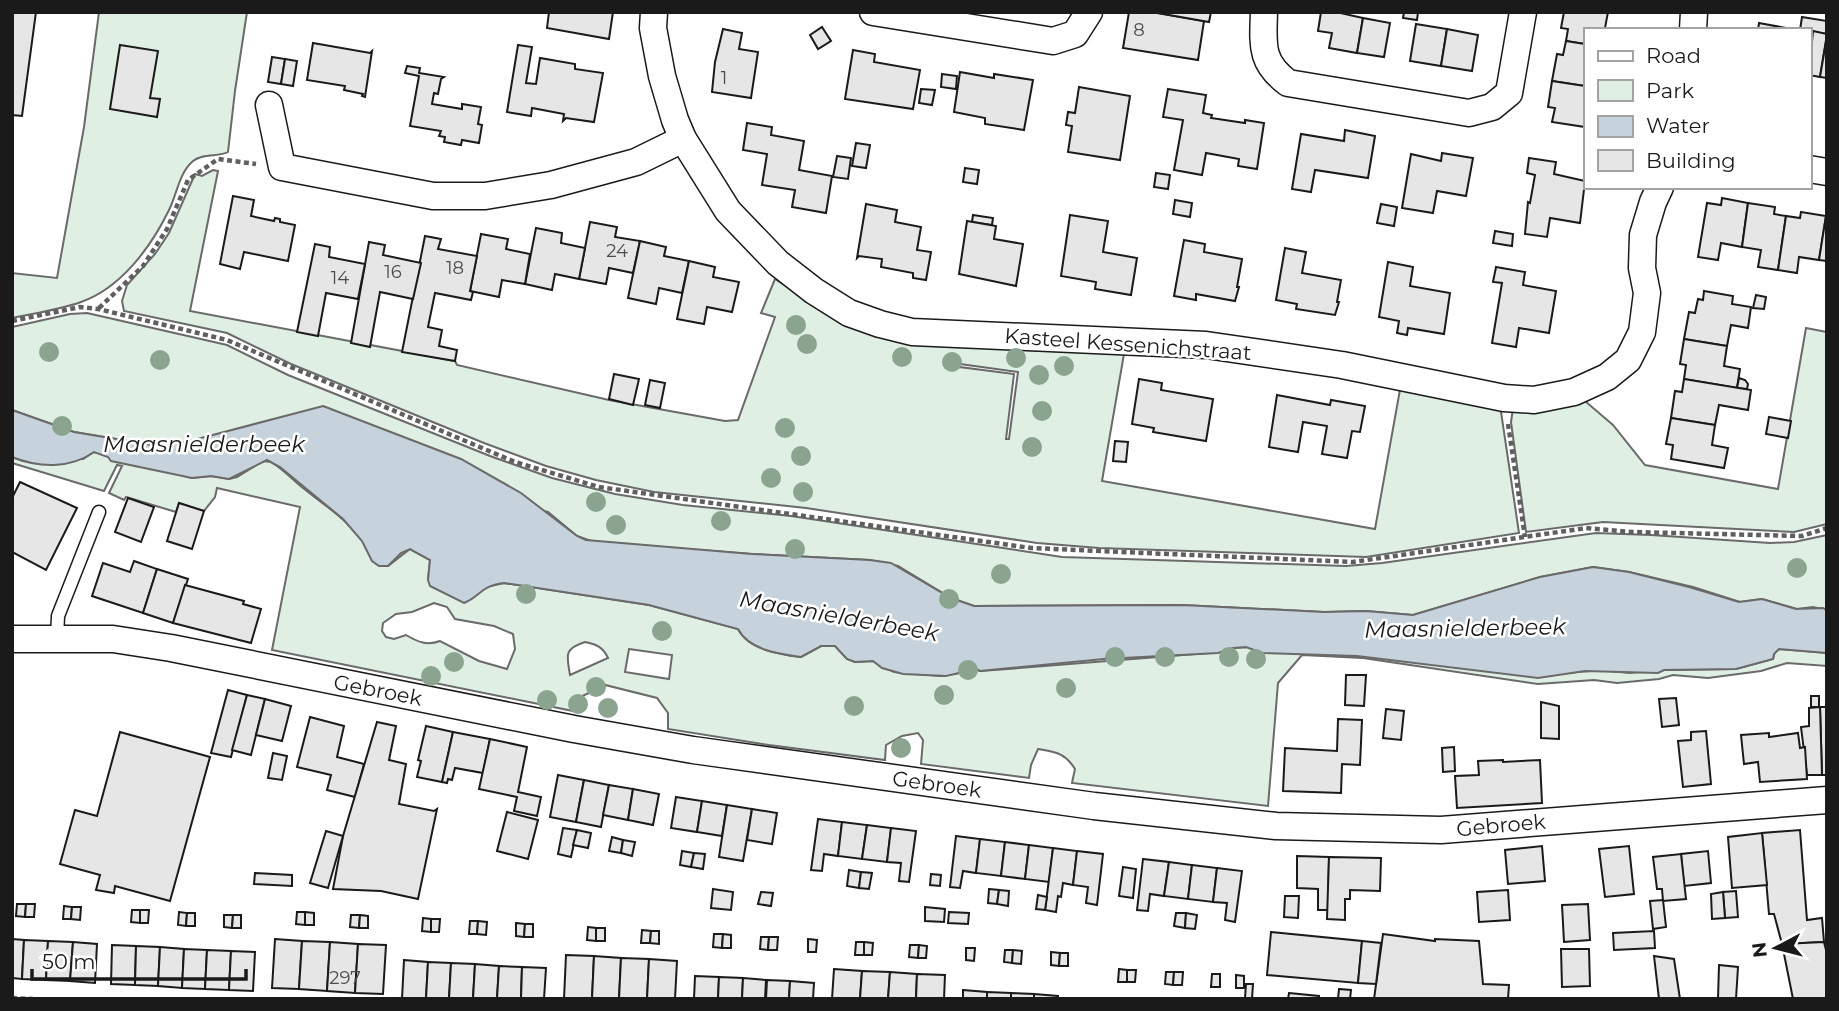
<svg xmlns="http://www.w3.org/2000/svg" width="1839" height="1011" font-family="Montserrat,sans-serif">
  <rect width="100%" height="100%" fill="#fff"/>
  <g fill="#e0efe3" stroke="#6a6a6a" stroke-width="2" fill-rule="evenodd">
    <path d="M99,12H247L235,91L228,152C219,157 202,153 193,161C179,173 177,194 169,210C151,247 121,288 81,302C59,310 35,313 12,318V273L57,278L84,127Z"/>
    <path d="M213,170L218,171L190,311L455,361L457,365L609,400L725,421L738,420L775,317L761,313L775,279L812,302L1025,350L1124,354L1102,481L1375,529L1401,384L1500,405L1519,533L1366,557L1099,548L1037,543L806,508L654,492L596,480L546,466L484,443L291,364L227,333L124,311L122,301L127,285L155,254L169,233L195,174L202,176ZM960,364L1018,372L1009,439H1006L1014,374L960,367Z"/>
    <polygon points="87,313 227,345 288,375 490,456 552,478 615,494 683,505 791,516 1062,557 1346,566 1382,563 1596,533 1651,535 1770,543 1794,542 1827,535 1827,610 1813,607 1797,609 1762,599 1740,602 1693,587 1629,572 1593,567 1540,577 1413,615 1366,611 1324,612 1182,605 974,606 951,598 898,566 870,560 752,554 594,542 577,536 548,512 186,442 152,445 74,432 12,410 12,327 70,314"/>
    <polygon points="1806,328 1827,332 1827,524 1794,532 1603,522 1526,532 1511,422 1513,408 1548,410 1585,401 1613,425 1645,465 1778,489"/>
    <path d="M94,452L192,478L211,476L229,479L237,477L263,461L271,462C281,468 288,475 297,483C318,501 342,515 360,537C369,549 369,567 388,566L410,549L430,560L428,580L471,599L486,587L504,583L649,605L738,629C749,650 779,654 801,657L821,646H835L847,659L855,662L873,661L894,672L941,676L959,673L970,666L980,671L1008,669L1221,652L1233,648L1250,647L1262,653H1309L1371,657L1554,674L1601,670L1629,673L1664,670L1736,669L1773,659L1775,651L1779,649L1827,653V666L1787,663L1761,671L1708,678L1673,675L1659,679L1617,683L1594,680L1538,684L1363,658L1302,655L1278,683L1268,806L1072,783L1075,769C1065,753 1056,752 1038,749L1031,765L1029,778L921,764L923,740L918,733L902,736L886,745L885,760L769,745L668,729V713L657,698L597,683L589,693L576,699L573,711L272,650L300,507L217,488L215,497L204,511L179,503L176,512L126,497L124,500L109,493L122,466L117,465L104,491L12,463V457L23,461L83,459ZM434,603L447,607L455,619L494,626L513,634L515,649L507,669L479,661L440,641C427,646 418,642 406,635L394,639L386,637L382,631L383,623L396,614L412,612ZM585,642C596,644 603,647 608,658L570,675C567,656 563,649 585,642ZM629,649L672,655L669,679L625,672Z"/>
  </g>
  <path fill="#c6d2dc" stroke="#6a6a6a" stroke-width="2" d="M323,406L461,459L521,493L577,536L586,540L752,554L870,560L891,563L951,598L974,606L1182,605L1324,612L1366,611L1413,615L1540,577L1593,567L1629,572L1689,587L1739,602L1762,599L1796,609L1823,608L1827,610V653L1779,649L1774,654L1773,659L1736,669L1664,670L1658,673L1585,671L1538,678L1357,656L1262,653L1246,647L1233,648L1218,653L1104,659L980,671L970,666L959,673L946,676L903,674L882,668L873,661L855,662L847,659L835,646H821L801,657C779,654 749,650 738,629L649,605L504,583C480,586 481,596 464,603L430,586L428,580L430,560L410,549L401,553L388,566H379L372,561L362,541L343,519L280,467L267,460L229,479L211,476L192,478L111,461L108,457L94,452C70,469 39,468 12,457V410L74,432L152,445L186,442Z"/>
  <g fill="#e6e6e6" stroke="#1a1a1a" stroke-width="2">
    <polygon points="12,12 36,12 22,116 12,115"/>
    <polygon points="549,12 613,12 609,39 547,28"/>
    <polygon points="1129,12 1152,12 1204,21 1198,60 1123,48"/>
    <polygon points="1152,12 1211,12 1209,22"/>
    <polygon points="1321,12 1336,12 1363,18 1357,53 1329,48 1332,33 1318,31"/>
    <polygon points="1404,12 1418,12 1417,20 1403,18"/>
    <polygon points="1564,12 1608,12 1605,28 1612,30 1585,30 1585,44 1566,41 1568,29 1561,28"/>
    <polygon points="1802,17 1827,21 1827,34 1800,30"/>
    <polygon points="1363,18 1390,23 1384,57 1357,53"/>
    <polygon points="1759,23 1786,28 1785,30 1758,30"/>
    <polygon points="1416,24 1447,29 1441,66 1410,61"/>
    <polygon points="822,27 831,41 818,49 810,35"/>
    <polygon points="723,29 742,33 739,49 758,52 751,98 712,92 715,62"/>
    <polygon points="1447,29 1478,35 1472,71 1441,66"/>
    <polygon points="1813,31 1827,34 1820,77 1809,75"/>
    <polygon points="1827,36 1827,78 1820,77"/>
    <polygon points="1566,41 1585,44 1585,86 1552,81 1557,54 1563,55"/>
    <polygon points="313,43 370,53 372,51 365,97 362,96 363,94 344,90 345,86 307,80"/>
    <polygon points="120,45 158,51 150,98 160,99 157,117 110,109"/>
    <polygon points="518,45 532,47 526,83 536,84 540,58 575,64 575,69 603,73 594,122 566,118 563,121 564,114 532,108 531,116 507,112"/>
    <polygon points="853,50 875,54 874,62 920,70 913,109 845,99"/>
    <polygon points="272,57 285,59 281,84 268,82"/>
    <polygon points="285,59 297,61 293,86 281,84"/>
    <polygon points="407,66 420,68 419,73 444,77 441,79 438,94 434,93 432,104 462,109 462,104 481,107 478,124 482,125 479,143 462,140 461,145 444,142 445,137 439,136 441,131 410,126 419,76 405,73"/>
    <polygon points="960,72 994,78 994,74 1033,80 1024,130 985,124 985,118 954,112"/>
    <polygon points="942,74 957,76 956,89 941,87"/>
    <polygon points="1552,81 1585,86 1585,127 1552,122 1555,108 1548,107"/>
    <polygon points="1079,87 1130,96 1120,160 1068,152 1072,126 1066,125 1068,112 1075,113"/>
    <polygon points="921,89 935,90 932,105 919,103"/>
    <polygon points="1168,89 1206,95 1203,113 1212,115 1211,118 1245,123 1245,120 1264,123 1257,169 1238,166 1239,159 1206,153 1202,175 1174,170 1183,120 1163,117"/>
    <polygon points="747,123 772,127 771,135 804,141 799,170 832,176 826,213 792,207 795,190 762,185 767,154 743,150"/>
    <polygon points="1345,130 1375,136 1368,178 1315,170 1311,192 1292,189 1301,134 1344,141"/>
    <polygon points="856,143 870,145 866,168 852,166"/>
    <polygon points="1442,153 1473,158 1466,196 1437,191 1433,213 1402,208 1411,154 1441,161"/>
    <polygon points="837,156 851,158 848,179 833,177"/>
    <polygon points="1529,158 1556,162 1554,174 1585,181 1580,223 1550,218 1547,237 1525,234 1528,202 1530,203 1535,175 1527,173"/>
    <polygon points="965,168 979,170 977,184 963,182"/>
    <polygon points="1156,173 1170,175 1168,189 1154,187"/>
    <polygon points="233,196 254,200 251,216 274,221 275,218 280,219 280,222 295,225 288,261 244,252 240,269 220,264"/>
    <polygon points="1722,198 1748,203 1742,247 1721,243 1718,260 1698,257 1707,203 1721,205"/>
    <polygon points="1175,200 1192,203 1190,217 1173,214"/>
    <polygon points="1748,203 1775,207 1774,214 1786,216 1778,270 1758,267 1761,250 1742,247"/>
    <polygon points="866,204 897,210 895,222 921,227 917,250 931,252 926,280 913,278 913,273 881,267 882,259 859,256 857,258"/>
    <polygon points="1381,204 1397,207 1394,226 1377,223"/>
    <polygon points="1801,212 1826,216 1819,260 1799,257 1797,273 1778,270 1786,216 1800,218"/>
    <polygon points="973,215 993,218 992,225 972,222"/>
    <polygon points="1070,215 1108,221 1103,252 1137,258 1131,295 1095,289 1096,282 1061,276"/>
    <polygon points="1826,216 1827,216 1827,261 1819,260"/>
    <polygon points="967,221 996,226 994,239 1023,244 1016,286 959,274"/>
    <polygon points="590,222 617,227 615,237 640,241 633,273 609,268 606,284 579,279"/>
    <polygon points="536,228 562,233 561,243 585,248 579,279 555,274 552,290 525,284"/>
    <polygon points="1495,231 1513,234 1512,246 1493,243"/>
    <polygon points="481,234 508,239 506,249 530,254 525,284 502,280 499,297 470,291"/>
    <polygon points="425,236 441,239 438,249 477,256 470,291 473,292 471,300 435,293 428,327 442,330 439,346 457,350 455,361 402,352"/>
    <polygon points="1184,240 1205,244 1204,252 1242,259 1237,287 1239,287 1235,301 1196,294 1196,300 1174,296"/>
    <polygon points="640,241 666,247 664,256 689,261 682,293 659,288 656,304 628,298"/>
    <polygon points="369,242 385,245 383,255 421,263 413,299 380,292 370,347 351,343"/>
    <polygon points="315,244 330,247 329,257 365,264 358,299 326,293 318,336 297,332"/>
    <polygon points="1285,248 1306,252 1302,273 1341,280 1337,302 1339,302 1335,315 1296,309 1297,304 1276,300"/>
    <polygon points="689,261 715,267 713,277 739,282 732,312 707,307 704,324 677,319"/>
    <polygon points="1388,262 1413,267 1410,286 1450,293 1444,334 1408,328 1407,335 1397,333 1399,321 1379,317"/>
    <polygon points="1496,267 1525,272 1523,285 1556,291 1549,333 1519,328 1516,347 1492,343 1502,283 1493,282"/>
    <polygon points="1704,291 1733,296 1732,304 1751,307 1748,328 1731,325 1727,346 1684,339 1689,312 1695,313 1698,299 1703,300"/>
    <polygon points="1756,295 1766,297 1764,309 1753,308"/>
    <polygon points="1684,339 1727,346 1724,366 1740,369 1737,388 1684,379 1686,365 1680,364"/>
    <polygon points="614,374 639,379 633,405 609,399"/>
    <polygon points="1739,378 1745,380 1748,384 1747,389 1737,388"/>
    <polygon points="1139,379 1162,383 1161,390 1213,399 1206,441 1153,432 1154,428 1132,424"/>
    <polygon points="1684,379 1751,390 1748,410 1719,405 1715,425 1671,418 1675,391 1682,392"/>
    <polygon points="650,380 665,383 660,408 645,405"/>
    <polygon points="1277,395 1330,405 1331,400 1365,406 1360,432 1352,431 1347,458 1322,454 1327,426 1303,422 1298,452 1269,447"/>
    <polygon points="1769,417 1791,421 1788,438 1766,434"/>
    <polygon points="1671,418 1715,425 1712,445 1728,448 1724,468 1671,459 1673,445 1666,444"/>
    <polygon points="1115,441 1128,442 1126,462 1113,461"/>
    <polygon points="20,482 77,508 46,570 12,552 12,498"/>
    <polygon points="128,498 154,507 141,542 115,532"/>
    <polygon points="179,503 204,511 192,549 167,541"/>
    <polygon points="134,561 157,569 143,613 92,596 103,563 130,572"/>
    <polygon points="157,569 188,579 173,623 143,613"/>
    <polygon points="185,585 244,601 243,604 261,609 251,643 173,623"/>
    <polygon points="1346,675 1366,675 1364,706 1345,705"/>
    <polygon points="228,690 247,695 231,757 211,753"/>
    <polygon points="247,695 265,699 251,755 232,750"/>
    <rect x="1811" y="696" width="8" height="11"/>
    <polygon points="1676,698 1679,725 1662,727 1659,699"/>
    <polygon points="265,699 291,706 282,741 256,735"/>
    <polygon points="1541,702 1559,706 1559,739 1541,738"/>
    <polygon points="1820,707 1827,707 1827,775 1822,775"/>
    <polygon points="1820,707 1822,775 1807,775 1801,727 1809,726 1809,708"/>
    <polygon points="1386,709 1404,711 1401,740 1383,738"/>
    <polygon points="310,717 344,726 337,757 364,764 355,797 327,790 331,775 297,767"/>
    <polygon points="1338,719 1362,720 1360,765 1342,764 1341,793 1283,791 1285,748 1337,751"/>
    <polygon points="377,722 396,726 389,760 406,764 399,804 434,811 437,809 418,899 381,891 333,889 343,836"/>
    <polygon points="426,726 453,732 442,782 417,777 421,761 418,760"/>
    <polygon points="1706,731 1711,784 1683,787 1678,741 1691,740 1691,732"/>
    <polygon points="120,732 210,757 170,901 115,886 114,893 96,890 100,875 60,864 75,810 97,816"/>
    <polygon points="453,732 490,739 483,773 455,768 452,780 448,779 447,783 442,782"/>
    <polygon points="1769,733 1769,737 1798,733 1800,748 1805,747 1807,779 1760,782 1758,762 1744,764 1741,735"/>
    <polygon points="490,739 527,747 518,792 541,797 537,816 514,811 517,797 479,789"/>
    <polygon points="1454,747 1455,771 1443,772 1442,748"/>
    <polygon points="273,753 287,756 282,780 268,778"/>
    <polygon points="1503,760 1503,762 1540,760 1542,803 1457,808 1455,776 1479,775 1478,761"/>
    <polygon points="558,775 584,780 576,822 550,817"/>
    <polygon points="584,780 609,785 601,827 576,822"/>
    <polygon points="609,785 633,789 628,820 603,815"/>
    <polygon points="633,789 659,794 653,825 628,820"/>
    <polygon points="676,797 702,801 697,832 671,828"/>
    <polygon points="702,801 727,805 722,836 697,832"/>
    <polygon points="727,805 752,809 743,861 719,857"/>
    <polygon points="752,809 777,813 772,844 747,840"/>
    <polygon points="507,812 538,820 528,859 497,851"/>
    <polygon points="818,819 842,822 838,856 824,854 822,871 811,870"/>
    <polygon points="842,822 867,825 862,859 838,856"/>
    <polygon points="867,825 891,828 887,862 862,859"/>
    <polygon points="563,828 577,830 571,857 558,854"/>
    <polygon points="891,828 916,831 909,882 899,881 901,863 887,862"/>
    <polygon points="577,830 591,833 588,848 573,845"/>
    <polygon points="1800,830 1807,920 1822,918 1824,942 1782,944 1774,914 1769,914 1762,833"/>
    <polygon points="326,831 343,836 328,888 310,883"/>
    <polygon points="1762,833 1767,885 1732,888 1728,837"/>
    <polygon points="956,836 980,839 976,873 963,871 960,888 950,887"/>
    <polygon points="612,837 623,840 621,853 609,851"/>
    <polygon points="980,839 1005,842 1001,876 976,873"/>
    <polygon points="623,840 635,842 632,856 621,853"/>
    <polygon points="1005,842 1029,845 1025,879 1001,876"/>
    <polygon points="1029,845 1053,848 1049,882 1025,879"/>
    <polygon points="1542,846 1545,881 1508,884 1505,850"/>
    <polygon points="1629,846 1634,894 1605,897 1599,849"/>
    <polygon points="1053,848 1077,851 1073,885 1063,883 1061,897 1058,896 1056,912 1045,910"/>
    <polygon points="682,851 694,853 691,867 680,865"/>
    <polygon points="1077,851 1103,854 1097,905 1086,903 1088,887 1073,885"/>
    <polygon points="1708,851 1711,883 1684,886 1681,854"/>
    <polygon points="694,853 705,854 703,869 691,867"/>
    <polygon points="1681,854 1686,899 1663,901 1662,889 1657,889 1653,857"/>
    <polygon points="1297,856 1329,857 1328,910 1318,910 1318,889 1297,888"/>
    <polygon points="1329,857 1381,858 1380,891 1350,890 1350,899 1345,899 1345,920 1327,919"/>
    <polygon points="1143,859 1169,862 1164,896 1150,894 1148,911 1137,910"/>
    <polygon points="1169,862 1192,865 1188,899 1164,896"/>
    <polygon points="1192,865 1217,868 1213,902 1188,899"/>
    <polygon points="1123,867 1136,869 1133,898 1119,896"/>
    <polygon points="1217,868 1242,871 1235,922 1225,920 1227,903 1213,902"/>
    <polygon points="849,870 861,872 859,888 847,886"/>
    <polygon points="861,872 872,873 869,889 859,888"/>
    <polygon points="255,873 292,875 292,886 254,884"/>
    <polygon points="931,874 941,875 940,886 930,885"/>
    <polygon points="713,889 733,892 731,910 711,908"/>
    <polygon points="989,889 999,890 997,904 988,903"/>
    <polygon points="999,890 1009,891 1008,906 997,904"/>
    <polygon points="1508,890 1510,920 1479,922 1477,892"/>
    <polygon points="1736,891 1738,917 1725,918 1723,892"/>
    <polygon points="761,892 773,893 771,906 758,904"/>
    <polygon points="1723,892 1725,918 1712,919 1711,894"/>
    <polygon points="1038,895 1047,897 1045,910 1036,909"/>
    <polygon points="1285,896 1299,896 1298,918 1284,917"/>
    <polygon points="1663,900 1666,927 1653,929 1650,901"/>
    <polygon points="17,904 26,904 25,917 16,916"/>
    <polygon points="26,904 35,904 34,917 25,917"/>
    <polygon points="1588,904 1590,940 1564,942 1562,905"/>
    <polygon points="64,906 72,907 71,919 63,919"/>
    <polygon points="72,907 81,907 80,920 71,919"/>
    <polygon points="925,907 945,909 944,922 925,921"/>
    <polygon points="132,910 140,910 140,923 131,922"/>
    <polygon points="140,910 149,910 148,923 140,923"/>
    <polygon points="179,912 187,913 186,926 178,925"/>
    <polygon points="297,912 305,912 305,925 296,924"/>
    <polygon points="305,912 314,913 314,925 305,925"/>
    <polygon points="949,912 969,913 968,924 948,923"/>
    <polygon points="187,913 195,913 195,926 186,926"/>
    <polygon points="1176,913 1186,913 1185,928 1174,926"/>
    <polygon points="1186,913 1197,915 1195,929 1185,928"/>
    <polygon points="224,915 233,915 232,928 224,927"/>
    <polygon points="233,915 241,915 241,928 232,928"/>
    <polygon points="351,915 360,915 359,928 350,927"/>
    <polygon points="360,915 368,916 368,928 359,928"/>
    <polygon points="423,918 431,919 431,932 422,931"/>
    <polygon points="431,919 440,919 439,932 431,932"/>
    <polygon points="470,921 478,921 477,934 469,934"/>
    <polygon points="478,921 487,922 486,935 477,934"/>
    <polygon points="516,923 525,924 524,937 516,936"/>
    <polygon points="525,924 533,924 533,937 524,937"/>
    <polygon points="588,927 596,928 596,941 587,940"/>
    <rect x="596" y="928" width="9" height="13"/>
    <polygon points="642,930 651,931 650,943 641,943"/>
    <polygon points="651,931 659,931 659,944 650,943"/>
    <polygon points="1654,931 1655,948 1614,950 1613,933"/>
    <polygon points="1271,932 1362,941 1358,983 1267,975"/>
    <polygon points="714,934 723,934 722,948 713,947"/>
    <polygon points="723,934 731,935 731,948 722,948"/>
    <polygon points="1383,934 1435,941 1435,939 1479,941 1483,984 1509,985 1508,999 1374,999"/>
    <polygon points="761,937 769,937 768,950 760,949"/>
    <polygon points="769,937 778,937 777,950 768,950"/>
    <polygon points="12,939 24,940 22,979 12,978"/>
    <polygon points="275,939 302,941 299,989 272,988"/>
    <polygon points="808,939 817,940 816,952 808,952"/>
    <polygon points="24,940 48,941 46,980 22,979"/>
    <polygon points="48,941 73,942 70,981 46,980"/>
    <polygon points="302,941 330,942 327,991 299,989"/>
    <polygon points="1362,941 1381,943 1376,984 1358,983"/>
    <polygon points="73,942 97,944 95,983 70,981"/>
    <polygon points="330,942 358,944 355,993 327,991"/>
    <polygon points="856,942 864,942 864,955 855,955"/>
    <polygon points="864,942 873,943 872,955 864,955"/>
    <polygon points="1824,942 1827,954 1827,999 1793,999 1782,944"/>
    <polygon points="358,944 386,945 383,994 355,993"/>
    <polygon points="112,945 136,946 135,985 111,984"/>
    <polygon points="910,945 919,945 918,958 909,957"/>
    <polygon points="919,945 927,946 926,958 918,958"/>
    <polygon points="136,946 160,947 158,986 135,985"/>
    <polygon points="160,947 184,949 182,988 158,986"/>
    <polygon points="966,948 975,948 974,961 966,960"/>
    <polygon points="184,949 207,950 205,989 182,988"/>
    <polygon points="1561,949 1589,949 1590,986 1562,987"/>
    <polygon points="207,950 231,951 229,990 205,989"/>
    <polygon points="1005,950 1013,950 1012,963 1004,962"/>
    <polygon points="1013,950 1022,951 1021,964 1012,963"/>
    <polygon points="231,951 255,952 253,991 229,990"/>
    <polygon points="1051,952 1060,953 1059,966 1051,965"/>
    <polygon points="1060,953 1068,953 1068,966 1059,966"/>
    <polygon points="566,955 594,956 592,999 564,999"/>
    <polygon points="594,956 621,958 619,999 592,999"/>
    <polygon points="1654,956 1674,959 1680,999 1659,999"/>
    <polygon points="621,958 649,959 647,999 619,999"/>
    <polygon points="649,959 677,961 675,999 647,999"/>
    <polygon points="404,960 428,962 426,999 402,999"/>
    <polygon points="428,962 451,963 449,999 426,999"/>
    <polygon points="451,963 475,964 473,999 449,999"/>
    <polygon points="475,964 499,966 497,999 473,999"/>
    <polygon points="1719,965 1738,967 1736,999 1718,999"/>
    <polygon points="499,966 522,967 521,999 497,999"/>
    <polygon points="522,967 546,968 544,999 521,999"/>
    <polygon points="834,969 862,971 860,999 832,999"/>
    <polygon points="1119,969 1127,970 1127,982 1118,982"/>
    <polygon points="1127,970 1136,970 1135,982 1127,982"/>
    <polygon points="862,971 890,972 888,999 860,999"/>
    <polygon points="890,972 917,974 916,999 888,999"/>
    <polygon points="1166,972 1174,972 1173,985 1165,984"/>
    <polygon points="1174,972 1183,972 1182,985 1173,985"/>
    <polygon points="917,974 945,975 944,999 916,999"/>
    <polygon points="1212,974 1220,974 1220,987 1211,987"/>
    <polygon points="1236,975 1244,976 1244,988 1236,988"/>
    <polygon points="695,976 719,977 718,999 694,999"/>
    <polygon points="719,977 743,978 742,999 718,999"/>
    <polygon points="743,978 766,980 765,999 742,999"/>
    <polygon points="767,980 790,981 789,999 766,999"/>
    <polygon points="790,981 814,983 813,999 789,999"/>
    <polygon points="1246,984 1253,984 1252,999 1245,998"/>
    <polygon points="1339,989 1351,990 1350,999 1338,999"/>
    <polygon points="963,990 987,992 987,999 963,999"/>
    <polygon points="987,992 1011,993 1011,999 987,999"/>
    <polygon points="1011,993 1034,994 1034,999 1011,999"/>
    <polygon points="1289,993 1319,996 1319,999 1288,999"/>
    <polygon points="1034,994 1058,996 1058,999 1034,999"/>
  </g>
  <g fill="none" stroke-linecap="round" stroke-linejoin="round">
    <g stroke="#1a1a1a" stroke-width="15">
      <polyline id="lane" points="57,638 58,616 99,512"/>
    </g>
    <g stroke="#1a1a1a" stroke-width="29">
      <g id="street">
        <polyline points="654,12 653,28 662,76 675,120 683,139 728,211 778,263 814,291 849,313 880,324 912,332 1206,345 1342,365 1504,398 1534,400 1574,392 1607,377 1628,360 1642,332 1647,293 1642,268 1643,235 1653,202 1660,187"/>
        <polyline points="873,12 1053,41 1075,34 1089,12"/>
        <path d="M1264,12C1263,45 1260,62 1288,83L1469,113L1492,107L1509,93L1523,12"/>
        <polyline points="1693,30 1694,12"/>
        <polyline points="269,105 282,167 433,196 485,196 551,185 636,162 683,139"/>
        <polyline points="1809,169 1827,172"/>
        <polyline points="12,639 113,639 171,648 574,729 693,750 1094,806 1276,826 1441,830 1827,800"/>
      </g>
    </g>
    <g stroke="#5f5f5f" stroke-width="4.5" stroke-dasharray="5 3.5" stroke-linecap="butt">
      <polyline points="99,308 143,266 167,229 188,180 218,159 256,164"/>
      <polyline points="12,321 80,307 98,309 227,340 515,462 599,487 1031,548 1353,562 1586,528 1632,532 1802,536 1827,528"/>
      <polyline points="1508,424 1525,537"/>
      <polyline points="12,998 33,999"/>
    </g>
    <use href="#lane" stroke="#fff" stroke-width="12"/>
    <use href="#street" stroke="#fff" stroke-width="26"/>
  </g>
  <g fill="#8aa48f">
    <circle cx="796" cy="325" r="10"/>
    <circle cx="807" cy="344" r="10"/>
    <circle cx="49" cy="352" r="10"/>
    <circle cx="902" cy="357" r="10"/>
    <circle cx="1016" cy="358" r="10"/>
    <circle cx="160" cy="360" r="10"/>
    <circle cx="952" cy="362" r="10"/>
    <circle cx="1064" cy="366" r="10"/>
    <circle cx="1039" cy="375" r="10"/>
    <circle cx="1042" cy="411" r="10"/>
    <circle cx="62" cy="426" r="10"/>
    <circle cx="785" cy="428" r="10"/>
    <circle cx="1032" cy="447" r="10"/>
    <circle cx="801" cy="456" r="10"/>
    <circle cx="771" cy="478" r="10"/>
    <circle cx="803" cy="492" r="10"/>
    <circle cx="596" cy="502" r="10"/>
    <circle cx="721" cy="521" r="10"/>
    <circle cx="616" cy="525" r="10"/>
    <circle cx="795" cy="549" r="10"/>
    <circle cx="1797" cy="568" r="10"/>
    <circle cx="1001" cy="574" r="10"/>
    <circle cx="526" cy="594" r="10"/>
    <circle cx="949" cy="599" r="10"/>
    <circle cx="662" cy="631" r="10"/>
    <circle cx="1115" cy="657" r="10"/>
    <circle cx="1165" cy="657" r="10"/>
    <circle cx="1229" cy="657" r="10"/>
    <circle cx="1256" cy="659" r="10"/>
    <circle cx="454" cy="662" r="10"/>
    <circle cx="968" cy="670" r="10"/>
    <circle cx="431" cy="676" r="10"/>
    <circle cx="596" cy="687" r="10"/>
    <circle cx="1066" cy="688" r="10"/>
    <circle cx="944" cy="695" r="10"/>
    <circle cx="547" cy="700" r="10"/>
    <circle cx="578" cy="704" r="10"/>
    <circle cx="854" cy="706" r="10"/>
    <circle cx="608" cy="708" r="10"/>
    <circle cx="901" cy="748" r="10"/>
  </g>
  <g text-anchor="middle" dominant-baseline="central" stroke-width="5" stroke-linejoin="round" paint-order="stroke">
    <g font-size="18" fill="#4d4d4d">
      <text x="1139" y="30">8</text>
      <text x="724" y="78">1</text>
      <text x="617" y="251">24</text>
      <text x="455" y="268">18</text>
      <text x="393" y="272">16</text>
      <text x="340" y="278">14</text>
      <text x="345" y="978">297</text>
    </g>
    <g font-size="21" fill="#1a1a1a" stroke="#fff">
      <text transform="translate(1128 344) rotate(4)">Kasteel Kessenichstraat</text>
      <text transform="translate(378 690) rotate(11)">Gebroek</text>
      <text transform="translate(937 784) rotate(8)">Gebroek</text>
      <text transform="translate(1501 825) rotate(-5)">Gebroek</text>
    </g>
    <g font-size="23" font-style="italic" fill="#1a1a1a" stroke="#fff">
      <text x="204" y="444">Maasnielderbeek</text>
      <text transform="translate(839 616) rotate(10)">Maasnielderbeek</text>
      <text transform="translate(1465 628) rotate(-1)">Maasnielderbeek</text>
    </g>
  </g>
  <rect width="1839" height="1011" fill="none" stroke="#1a1a1a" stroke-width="28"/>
  <rect x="1584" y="28" width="228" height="161" fill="#ffffff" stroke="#a3a3a3" stroke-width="2"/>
  <rect x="1598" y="51" width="35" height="10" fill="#ffffff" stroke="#a3a3a3" stroke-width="2"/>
  <text x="1646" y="63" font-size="21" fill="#1a1a1a">Road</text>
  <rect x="1598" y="80" width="35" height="21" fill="#e0efe3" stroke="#a3a3a3" stroke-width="2"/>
  <text x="1646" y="98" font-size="21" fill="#1a1a1a">Park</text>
  <rect x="1598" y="116" width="35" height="21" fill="#c6d2dc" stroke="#a3a3a3" stroke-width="2"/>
  <text x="1646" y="133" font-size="21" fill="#1a1a1a">Water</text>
  <rect x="1598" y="150" width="35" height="21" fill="#e6e6e6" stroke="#a3a3a3" stroke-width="2"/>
  <text x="1646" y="168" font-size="21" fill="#1a1a1a">Building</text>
  <g transform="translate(1776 948) rotate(263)" stroke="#ffffff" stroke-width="5" paint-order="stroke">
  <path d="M0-5L12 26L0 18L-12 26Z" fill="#1a1a1a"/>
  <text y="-10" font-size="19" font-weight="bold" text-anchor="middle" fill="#1a1a1a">N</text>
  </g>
  <path d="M32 969v10h214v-10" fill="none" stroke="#1a1a1a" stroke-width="3.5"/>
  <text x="42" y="969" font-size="21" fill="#1a1a1a" stroke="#ffffff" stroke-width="5" paint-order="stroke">50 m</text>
</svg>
